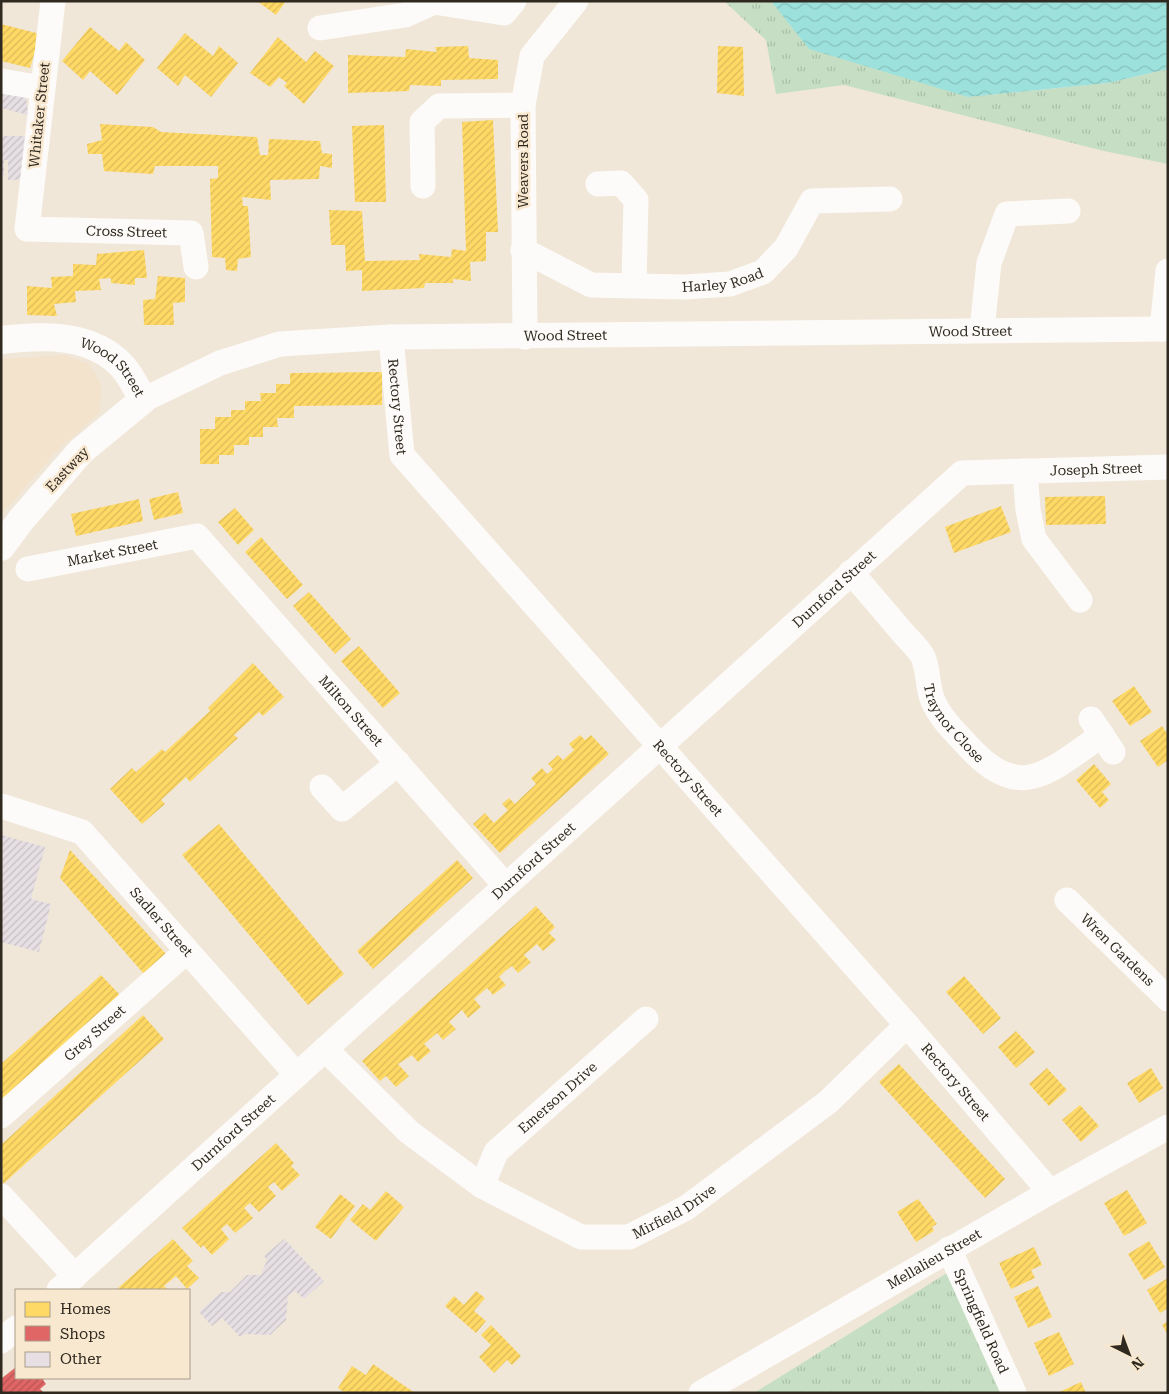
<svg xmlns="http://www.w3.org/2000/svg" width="1169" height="1394" font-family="'Roboto Serif',serif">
  <defs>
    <pattern id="grass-tufts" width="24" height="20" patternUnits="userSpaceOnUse" patternTransform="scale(1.25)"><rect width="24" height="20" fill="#c6dfc4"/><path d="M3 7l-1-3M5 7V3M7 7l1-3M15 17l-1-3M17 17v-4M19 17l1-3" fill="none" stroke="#aabfa8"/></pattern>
    <pattern id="water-waves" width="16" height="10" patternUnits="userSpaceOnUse" patternTransform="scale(1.25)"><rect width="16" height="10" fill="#9ce1dc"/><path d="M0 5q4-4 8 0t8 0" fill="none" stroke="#87c1bc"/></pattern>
    <pattern id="homes-hatch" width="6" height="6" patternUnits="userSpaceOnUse" patternTransform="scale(1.25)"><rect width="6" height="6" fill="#ffd966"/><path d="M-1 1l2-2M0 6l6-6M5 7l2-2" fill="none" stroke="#dbba58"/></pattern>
    <pattern id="shops-hatch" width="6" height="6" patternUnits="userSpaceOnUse" patternTransform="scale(1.25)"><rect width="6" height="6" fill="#e06666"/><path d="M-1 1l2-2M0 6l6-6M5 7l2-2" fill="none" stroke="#b65453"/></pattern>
    <pattern id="building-hatch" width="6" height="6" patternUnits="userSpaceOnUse" patternTransform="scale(1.25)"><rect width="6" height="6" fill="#e6e0e4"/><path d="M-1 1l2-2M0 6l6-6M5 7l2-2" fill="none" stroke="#c6c0c3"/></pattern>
  </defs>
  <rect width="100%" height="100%" fill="#f0e7d9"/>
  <polygon fill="#f3e3cc" points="65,355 89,364 101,384 100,412 56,452 1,515 1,359"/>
  <g fill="url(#grass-tufts)">
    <polygon points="724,1 771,1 968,97 1108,83 1168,69 1168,164 1104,151 844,85 776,94 766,40"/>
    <polygon points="947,1273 1002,1393 754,1393"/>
  </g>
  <polygon fill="url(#water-waves)" points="771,1 1168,1 1168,69 1108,83 968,97 809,49"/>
  <g fill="url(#homes-hatch)">
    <polygon points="257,1 286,1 276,15"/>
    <polygon points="1,24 40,34 30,68 1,61"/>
    <polygon points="90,27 119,51 126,42 145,60 117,95 90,71 83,80 62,61"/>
    <polygon points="185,33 213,56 219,46 238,63 211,97 185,75 178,86 157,68"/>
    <polygon points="278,37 306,62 315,51 334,66 304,104 284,86 287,83 279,77 270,87 250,73"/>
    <polygon points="468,46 469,58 498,60 498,79 441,80 441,86 410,85 409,91 348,93 348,55 405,57 406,49 437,52 435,47"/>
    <polygon points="718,46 743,47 744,96 717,93"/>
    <polygon points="493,120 498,232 486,232 486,261 470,262 471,281 453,279 453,283 425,283 424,288 362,291 362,270 346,271 345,245 331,245 329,210 362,211 365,261 420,260 419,254 451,257 452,249 466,251 462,122"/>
    <polygon points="100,124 153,127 161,132 257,137 260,155 268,155 269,139 320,141 322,153 332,154 332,168 320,166 319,179 270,180 271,200 242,197 243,206 248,206 251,257 238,259 237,271 226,270 225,258 212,257 210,179 218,178 218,166 155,166 153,174 104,171 102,154 88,154 87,144 102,140"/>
    <polygon points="384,125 386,202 355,202 352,126"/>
    <polygon points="144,250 147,278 135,278 135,285 111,283 111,278 99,279 101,290 75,291 76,302 54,304 57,316 27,315 27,286 52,288 51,277 73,276 73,264 96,265 97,254"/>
    <polygon points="158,276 185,278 185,302 173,303 174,325 144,325 143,300 155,299"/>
    <polygon points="382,372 382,405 294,406 294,418 277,418 278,427 263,427 263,437 249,437 249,445 234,445 234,455 219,455 219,464 200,464 200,429 215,429 215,417 231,417 231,410 245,410 245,401 261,401 260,393 276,393 276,384 290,384 290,373"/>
    <polygon points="178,492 183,513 154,520 149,499"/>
    <polygon points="1105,496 1106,524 1046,525 1045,497"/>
    <polygon points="139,499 143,521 76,536 71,514"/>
    <polygon points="1001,506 1011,532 954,553 945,527"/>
    <polygon points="235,508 254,530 238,545 218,522"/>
    <polygon points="261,537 303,585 287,599 245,552"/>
    <polygon points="309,592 351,639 335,654 293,606"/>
    <polygon points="359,646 400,693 383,708 341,661"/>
    <polygon points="253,663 284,697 263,716 259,712 234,735 238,738 190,782 186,777 161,800 165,804 142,824 110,789 132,768 136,772 162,749 165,752 210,711 208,708"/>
    <polygon points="1134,686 1152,712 1130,726 1112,701"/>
    <polygon points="1162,726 1168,735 1168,760 1158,767 1140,741"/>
    <polygon points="580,735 585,740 591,735 609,754 500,853 473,824 485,813 494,823 508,810 502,804 509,798 515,804 522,797 536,784 531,778 542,768 547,774 553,769 548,764 558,755 563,760 574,750 569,744"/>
    <polygon points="1094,764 1111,784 1102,792 1109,800 1100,808 1076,780"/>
    <polygon points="219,824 344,974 308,1005 182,855"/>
    <polygon points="70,850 166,954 144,974 60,878"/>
    <polygon points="457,860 473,878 373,969 357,951"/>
    <polygon points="536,906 555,927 549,933 556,940 543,951 537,944 524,955 531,962 518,973 512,966 505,971 499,977 506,985 493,995 487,988 474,999 481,1007 468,1018 462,1010 449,1022 456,1029 443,1040 437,1033 424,1044 431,1051 418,1062 412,1055 398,1064 409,1076 396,1087 386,1076 380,1081 362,1061"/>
    <polygon points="101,975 121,996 1,1104 1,1064"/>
    <polygon points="964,976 1001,1018 983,1034 946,992"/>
    <polygon points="143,1015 164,1039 3,1184 1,1145"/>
    <polygon points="1016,1031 1035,1052 1016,1068 998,1047"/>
    <polygon points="899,1064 1005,1179 985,1198 879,1082"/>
    <polygon points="1047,1068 1067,1090 1049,1106 1029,1084"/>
    <polygon points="1151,1068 1163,1088 1139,1103 1127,1083"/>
    <polygon points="1080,1105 1099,1126 1081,1142 1062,1120"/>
    <polygon points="276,1143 294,1163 291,1166 300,1175 282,1191 274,1182 270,1185 268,1187 276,1196 259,1212 250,1203 244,1208 253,1218 235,1233 227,1224 221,1229 229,1239 212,1255 203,1245 201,1248 182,1228"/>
    <polygon points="1127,1190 1147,1223 1124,1236 1104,1203"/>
    <polygon points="386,1191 404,1207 376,1241 350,1220 363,1204 370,1210"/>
    <polygon points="340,1194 355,1206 331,1239 315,1227"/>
    <polygon points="918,1199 937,1224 932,1227 934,1231 916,1242 897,1212"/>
    <polygon points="173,1239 193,1261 187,1266 199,1278 187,1289 176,1276 164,1286 168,1290 116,1290"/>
    <polygon points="1149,1241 1165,1267 1144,1280 1128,1254"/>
    <polygon points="1034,1247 1042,1265 1031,1270 1035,1278 1011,1289 999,1263"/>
    <polygon points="1168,1278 1168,1308 1160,1313 1147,1290"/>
    <polygon points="1038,1286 1052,1317 1028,1328 1014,1297"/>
    <polygon points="476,1291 485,1298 474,1311 486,1321 476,1333 445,1306 454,1296 464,1305"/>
    <polygon points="1168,1321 1168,1335 1162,1325"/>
    <polygon points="491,1325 521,1356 512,1365 507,1360 494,1373 479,1357 491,1345 481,1335"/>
    <polygon points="1059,1332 1074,1364 1049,1376 1034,1343"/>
    <polygon points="373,1364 415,1393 345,1393 338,1388 352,1366 366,1375"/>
    <polygon points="1081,1382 1086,1393 1057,1393"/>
  </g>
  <polygon fill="url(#shops-hatch)" points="16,1367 16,1378 45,1378 43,1380 46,1384 40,1389 44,1393 1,1393 1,1379"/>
  <g fill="url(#building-hatch)">
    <polygon points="1,91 26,96 28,115 1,108"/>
    <polygon points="1,136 27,136 28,179 8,180 8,160 4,160 4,175 1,175"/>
    <polygon points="1,835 45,847 31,899 51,904 39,952 1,942"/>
    <polygon points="284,1239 324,1281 304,1299 295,1291 288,1296 286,1320 270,1335 245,1334 240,1337 222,1318 212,1326 199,1312 221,1292 230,1292 247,1275 261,1275 267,1260 264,1256"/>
  </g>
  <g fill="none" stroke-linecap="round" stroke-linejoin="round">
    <g stroke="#fdfbf9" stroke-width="25">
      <path id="s1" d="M53,1L27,229L191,233L196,267"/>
      <polyline points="320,28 405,15 434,2 504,13 514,1"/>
      <polyline points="1,81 42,88"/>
      <polyline points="598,184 621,183 636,200 634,284"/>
      <polyline points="423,186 422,122 439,106 523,105"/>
      <path id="s2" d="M523,250L591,285L684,287L730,284L763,272L786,248L812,201L890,199"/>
      <polyline points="1162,329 1168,271"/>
      <polyline points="982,330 989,263 1007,214 1068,211"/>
      <path id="s3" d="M391,337L402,455L907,1025L1050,1192"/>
      <polyline points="525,337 523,105 532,56 576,1"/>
      <path id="s4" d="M143,400L220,363L280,344L391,337L1168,329"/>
      <polyline points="1025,471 1028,510 1034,539 1080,600"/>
      <path id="s5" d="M28,569L197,536L505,885"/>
      <path id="s6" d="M851,572C869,593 886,613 903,633C909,640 919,649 923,657C929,671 927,687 933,701C941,719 955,732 968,746C1021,805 1050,770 1102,735"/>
      <polyline points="1091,719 1113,752"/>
      <polyline points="322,787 342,809 398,763"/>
      <path id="s7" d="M1,806L82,832L297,1075"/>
      <path id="s8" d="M1067,900L1168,999"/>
      <path id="s9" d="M325,1049L409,1132L482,1186L581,1237H629L686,1208L828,1102L907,1025"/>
      <path id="s10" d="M1,1116L187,951"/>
      <path id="s11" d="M482,1186L496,1152L646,1019"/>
      <polyline points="1,1196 75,1276"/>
      <path id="s12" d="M949,1249L1014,1393"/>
      <path id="s13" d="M59,1290L962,473L1168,467"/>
      <polyline points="1,1341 16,1328"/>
      <path id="s14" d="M701,1393L1050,1192L1168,1127"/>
    </g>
    <path stroke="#fdfbf9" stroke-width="28" id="s15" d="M1,340C43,335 92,333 123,367C131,376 137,389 143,400L81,451L21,520L1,547"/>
  </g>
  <g text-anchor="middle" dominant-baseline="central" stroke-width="5" stroke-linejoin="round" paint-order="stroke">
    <g font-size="14" fill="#2f291f" stroke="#f9e8d0">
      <text transform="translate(39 115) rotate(-84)">Whitaker Street</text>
      <text transform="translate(523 161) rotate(-90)">Weavers Road</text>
      <text stroke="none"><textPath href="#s1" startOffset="329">Cross Street</textPath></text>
      <text stroke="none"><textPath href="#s2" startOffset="209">Harley Road</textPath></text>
      <text stroke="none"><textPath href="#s4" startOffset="839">Wood Street</textPath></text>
      <text stroke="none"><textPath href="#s4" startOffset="434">Wood Street</textPath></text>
      <text stroke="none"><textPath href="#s15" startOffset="122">Wood Street</textPath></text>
      <text stroke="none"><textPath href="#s3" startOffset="70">Rectory Street</textPath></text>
      <text transform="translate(67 469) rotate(-47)">Eastway</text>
      <text stroke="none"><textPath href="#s13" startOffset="1352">Joseph Street</textPath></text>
      <text stroke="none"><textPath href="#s5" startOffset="86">Market Street</textPath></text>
      <text stroke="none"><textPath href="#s13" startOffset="1045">Durnford Street</textPath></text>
      <text stroke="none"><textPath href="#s5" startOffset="405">Milton Street</textPath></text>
      <text stroke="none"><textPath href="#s6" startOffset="186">Traynor Close</textPath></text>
      <text stroke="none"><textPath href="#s3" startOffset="550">Rectory Street</textPath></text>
      <text stroke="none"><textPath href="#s13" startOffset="640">Durnford Street</textPath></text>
      <text stroke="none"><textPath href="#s7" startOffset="205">Sadler Street</textPath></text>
      <text stroke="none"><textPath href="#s8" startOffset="71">Wren Gardens</textPath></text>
      <text stroke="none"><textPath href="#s10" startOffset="125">Grey Street</textPath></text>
      <text stroke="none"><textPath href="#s3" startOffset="955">Rectory Street</textPath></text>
      <text stroke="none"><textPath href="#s11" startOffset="119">Emerson Drive</textPath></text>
      <text stroke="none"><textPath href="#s13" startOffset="235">Durnford Street</textPath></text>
      <text stroke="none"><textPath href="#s9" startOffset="420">Mirfield Drive</textPath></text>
      <text stroke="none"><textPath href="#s14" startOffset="269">Mellalieu Street</textPath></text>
      <text stroke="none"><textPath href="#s12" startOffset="79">Springfield Road</textPath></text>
    </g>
  </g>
  <rect width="1169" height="1394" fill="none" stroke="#2f291f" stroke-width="5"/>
  <rect x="15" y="1289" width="175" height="90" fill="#f9e8d0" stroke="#a89c89"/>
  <rect x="25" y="1302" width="25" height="15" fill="#ffd966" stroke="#a89c89"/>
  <text x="60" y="1314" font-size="15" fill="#2f291f">Homes</text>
  <rect x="25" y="1326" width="25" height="15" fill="#e06666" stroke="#a89c89"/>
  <text x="60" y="1339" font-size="15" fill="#2f291f">Shops</text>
  <rect x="25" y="1352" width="25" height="15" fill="#e6e0e4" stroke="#a89c89"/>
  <text x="60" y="1364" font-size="15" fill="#2f291f">Other</text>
  <g transform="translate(1129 1354) rotate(138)" stroke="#f9e8d0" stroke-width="4" paint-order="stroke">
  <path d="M0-4L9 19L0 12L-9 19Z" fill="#2f291f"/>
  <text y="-8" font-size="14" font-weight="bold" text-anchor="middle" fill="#2f291f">N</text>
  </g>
</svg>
